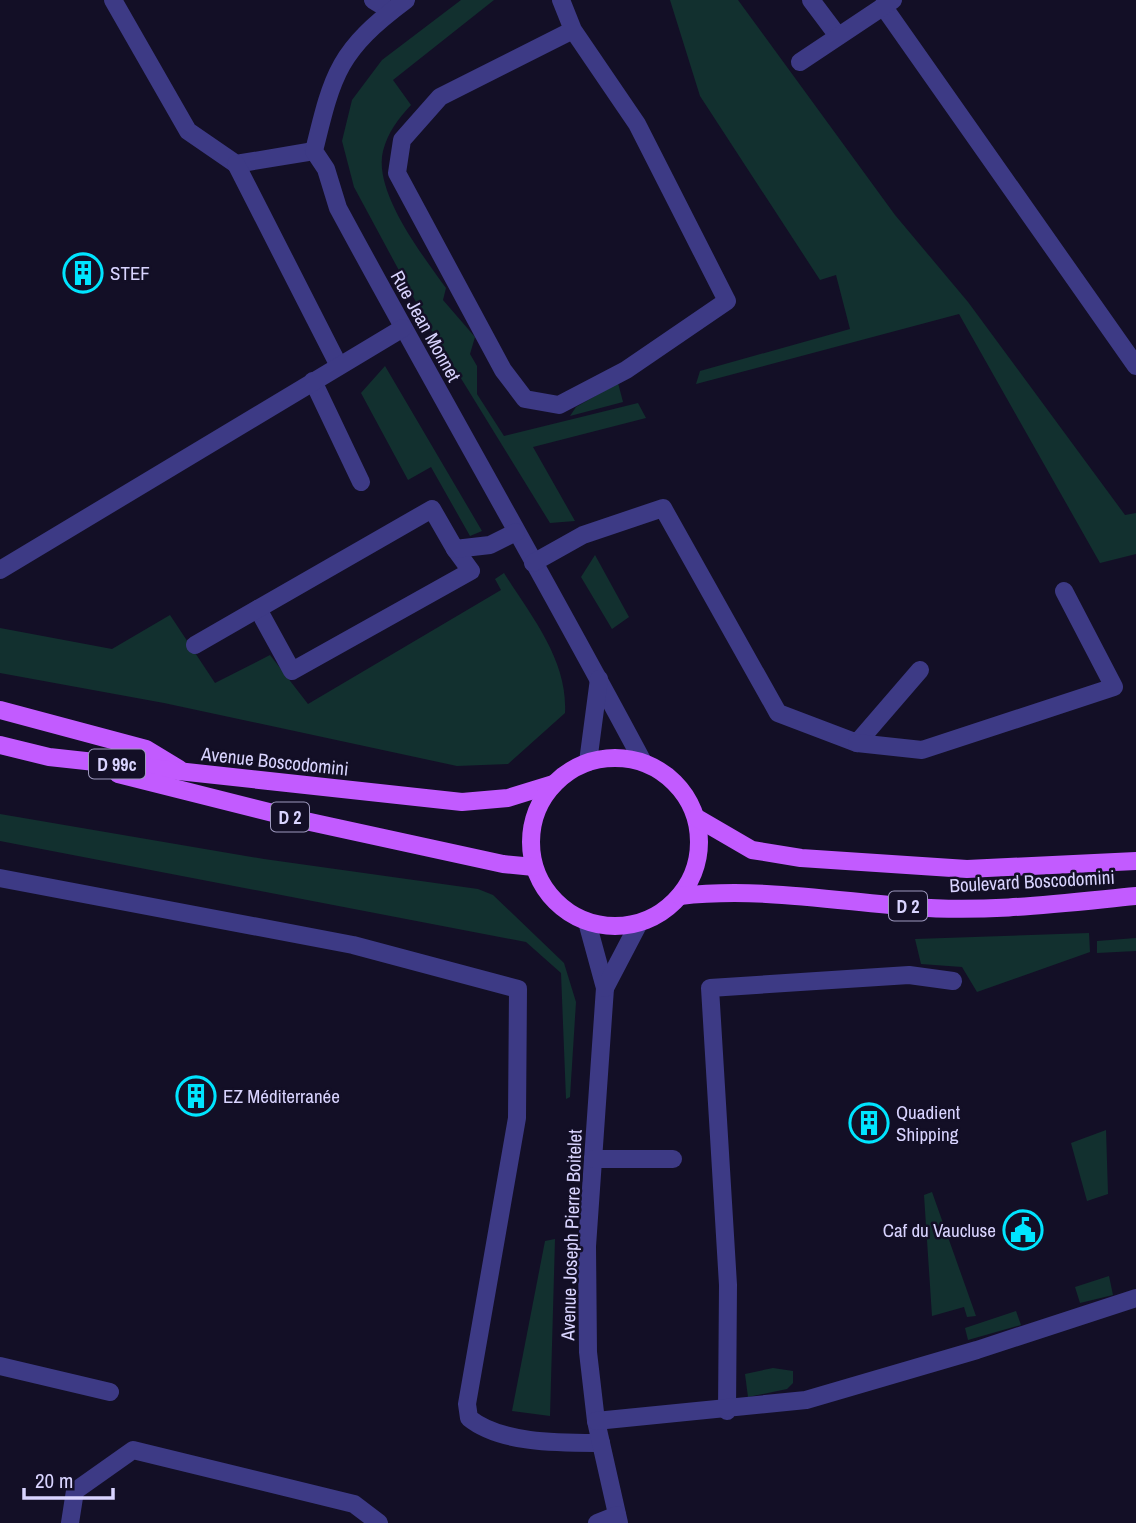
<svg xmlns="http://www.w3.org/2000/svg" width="1136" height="1523" font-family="'Archivo Narrow',sans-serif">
  <rect width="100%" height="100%" fill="#130f26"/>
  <g fill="#12302f">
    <path d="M461,0H494L393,80L411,105C398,119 388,132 383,151C373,192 423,256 446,288L443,300L475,337L470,354L477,366V394L504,436L638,403L646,418L533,447L575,521L550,523L430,328L354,187L342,141L352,100L382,60Z"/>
    <polygon points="670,0 738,0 895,215 968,302 1125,515 1136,513 1136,554 1100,563 959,314 696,384 700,371 850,329 836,275 820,280 700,96"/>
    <polygon points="385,366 482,531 470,536 431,467 408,480 361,393"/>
    <polygon points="618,383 623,402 570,416 576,407"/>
    <polygon points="595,555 629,617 612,629 581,577"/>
    <path d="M504,573C531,616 568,660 565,713L508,764L457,766L164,703L0,673V628L112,649L170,615L215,683L270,655L308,704L501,590L495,579Z"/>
    <polygon points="0,814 264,859 478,889 493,895 564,963 576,1002 570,1097 566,1099 561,973 526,942 0,841"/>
    <polygon points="1089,933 1090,952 977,992 962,967 921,964 915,939"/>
    <polygon points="1136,938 1136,951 1097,953 1097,941"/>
    <polygon points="1106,1130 1108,1194 1087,1201 1071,1143"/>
    <polygon points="932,1192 976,1316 967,1317 964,1307 932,1316 924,1195"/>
    <polygon points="555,1239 550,1416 512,1411 545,1241"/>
    <polygon points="1109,1276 1113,1295 1080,1303 1075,1287"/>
    <polygon points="1016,1311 1021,1325 968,1340 965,1328"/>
    <polygon points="773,1368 793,1371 793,1383 787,1389 748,1397 745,1374"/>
  </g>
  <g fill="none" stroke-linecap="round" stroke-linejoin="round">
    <g stroke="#3d3a85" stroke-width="18">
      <polyline points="113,0 188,131 236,164 314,151"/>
      <polyline points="373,0 391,11"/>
      <path d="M406,0C339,50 333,72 314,151L326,169L338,208C438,393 544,576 643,762"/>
      <polyline points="561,0 573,30 440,97 402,140 397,173 503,370 525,399 559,405 626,370 727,301 637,124 573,30"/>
      <polyline points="811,0 838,36"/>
      <polyline points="883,6 1136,366"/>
      <polyline points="800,62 893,0"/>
      <polyline points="236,164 339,366"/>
      <polyline points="313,381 361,482"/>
      <polyline points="533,563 583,535 663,508 778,713 857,743 920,670"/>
      <polyline points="0,570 403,328"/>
      <polyline points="258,609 292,671 471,571 455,549"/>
      <polyline points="195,645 432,509 455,549 490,545 516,532"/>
      <polyline points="857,743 922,750 1114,687 1064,591"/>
      <polyline points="588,762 599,679"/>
      <path d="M0,878L353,945L518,989L517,1118L467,1404L469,1418C501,1444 561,1443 601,1443"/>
      <polyline points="587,922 605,988 587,1246 588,1352 596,1421 619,1523"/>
      <polyline points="605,988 639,923"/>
      <polyline points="593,1159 673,1159"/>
      <polyline points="0,1366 110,1392"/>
      <polyline points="727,1411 728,1285 710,988 909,975 953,981"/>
      <polyline points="596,1421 806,1400 977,1350 1136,1298"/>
      <polyline points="70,1523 75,1491 133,1450 354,1504 379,1523"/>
      <polyline points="597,1523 617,1515"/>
    </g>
    <g stroke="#c25bff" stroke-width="18">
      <polyline points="0,710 146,749 179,769"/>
      <polyline points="0,745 49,757 462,802 508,798 553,784"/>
      <circle cx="615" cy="842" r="84"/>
      <polyline points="118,774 301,820 503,864 534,867"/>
      <polyline points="697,818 752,850 801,858 967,869 1136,861"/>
      <path d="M680,896C758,887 835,901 913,907C987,913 1063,903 1136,896"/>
    </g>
  </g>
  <defs>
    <g id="building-ring" transform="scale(2.0125)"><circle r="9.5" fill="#130f26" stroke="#00e5ff" stroke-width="1.5"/><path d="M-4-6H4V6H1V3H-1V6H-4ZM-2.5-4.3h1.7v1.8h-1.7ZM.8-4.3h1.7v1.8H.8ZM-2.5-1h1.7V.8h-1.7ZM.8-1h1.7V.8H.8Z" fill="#00e5ff"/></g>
    <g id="civic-ring" transform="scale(2.0125)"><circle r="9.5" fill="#130f26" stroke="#00e5ff" stroke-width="1.5"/><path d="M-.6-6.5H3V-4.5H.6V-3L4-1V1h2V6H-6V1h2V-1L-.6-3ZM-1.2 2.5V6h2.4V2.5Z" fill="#00e5ff"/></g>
  </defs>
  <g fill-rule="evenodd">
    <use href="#building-ring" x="83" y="273"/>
    <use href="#building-ring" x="196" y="1096"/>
    <use href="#building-ring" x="869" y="1123"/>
    <use href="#civic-ring" x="1023" y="1230"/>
  </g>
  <g text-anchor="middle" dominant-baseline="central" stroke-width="5" stroke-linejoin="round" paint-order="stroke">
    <g fill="#130f26" stroke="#9e99be" stroke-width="2">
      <rect x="89" y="749.5" width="56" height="29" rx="5"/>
      <rect x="271" y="802.5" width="38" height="29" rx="5"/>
      <rect x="889" y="891.5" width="38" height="29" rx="5"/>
    </g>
    <g font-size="18" font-weight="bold" fill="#d9d4ff">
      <text x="117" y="764">D 99c</text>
      <text x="290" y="817">D 2</text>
      <text x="908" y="906">D 2</text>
    </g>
    <g font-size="19" fill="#d9d4ff" stroke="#130f26" text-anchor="start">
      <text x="110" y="273">STEF</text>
      <text x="223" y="1096">EZ Méditerranée</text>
      <text x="896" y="1112">Quadient<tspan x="896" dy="22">Shipping</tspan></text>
      <text x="996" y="1230" text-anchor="end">Caf du Vaucluse</text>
    </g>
    <g font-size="19" fill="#d9d4ff" stroke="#130f26">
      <text transform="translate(426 326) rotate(61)">Rue Jean Monnet</text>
      <text transform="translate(275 761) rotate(6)">Avenue Boscodomini</text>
      <text transform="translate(1032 881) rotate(-3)">Boulevard Boscodomini</text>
      <text transform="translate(571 1235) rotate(-88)">Avenue Joseph Pierre Boitelet</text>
    </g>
  </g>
  <path d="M24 1488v10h89v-10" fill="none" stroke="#d9d4ff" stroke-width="3.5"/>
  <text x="35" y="1488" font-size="21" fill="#d9d4ff" stroke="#130f26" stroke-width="5" paint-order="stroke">20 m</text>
</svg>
